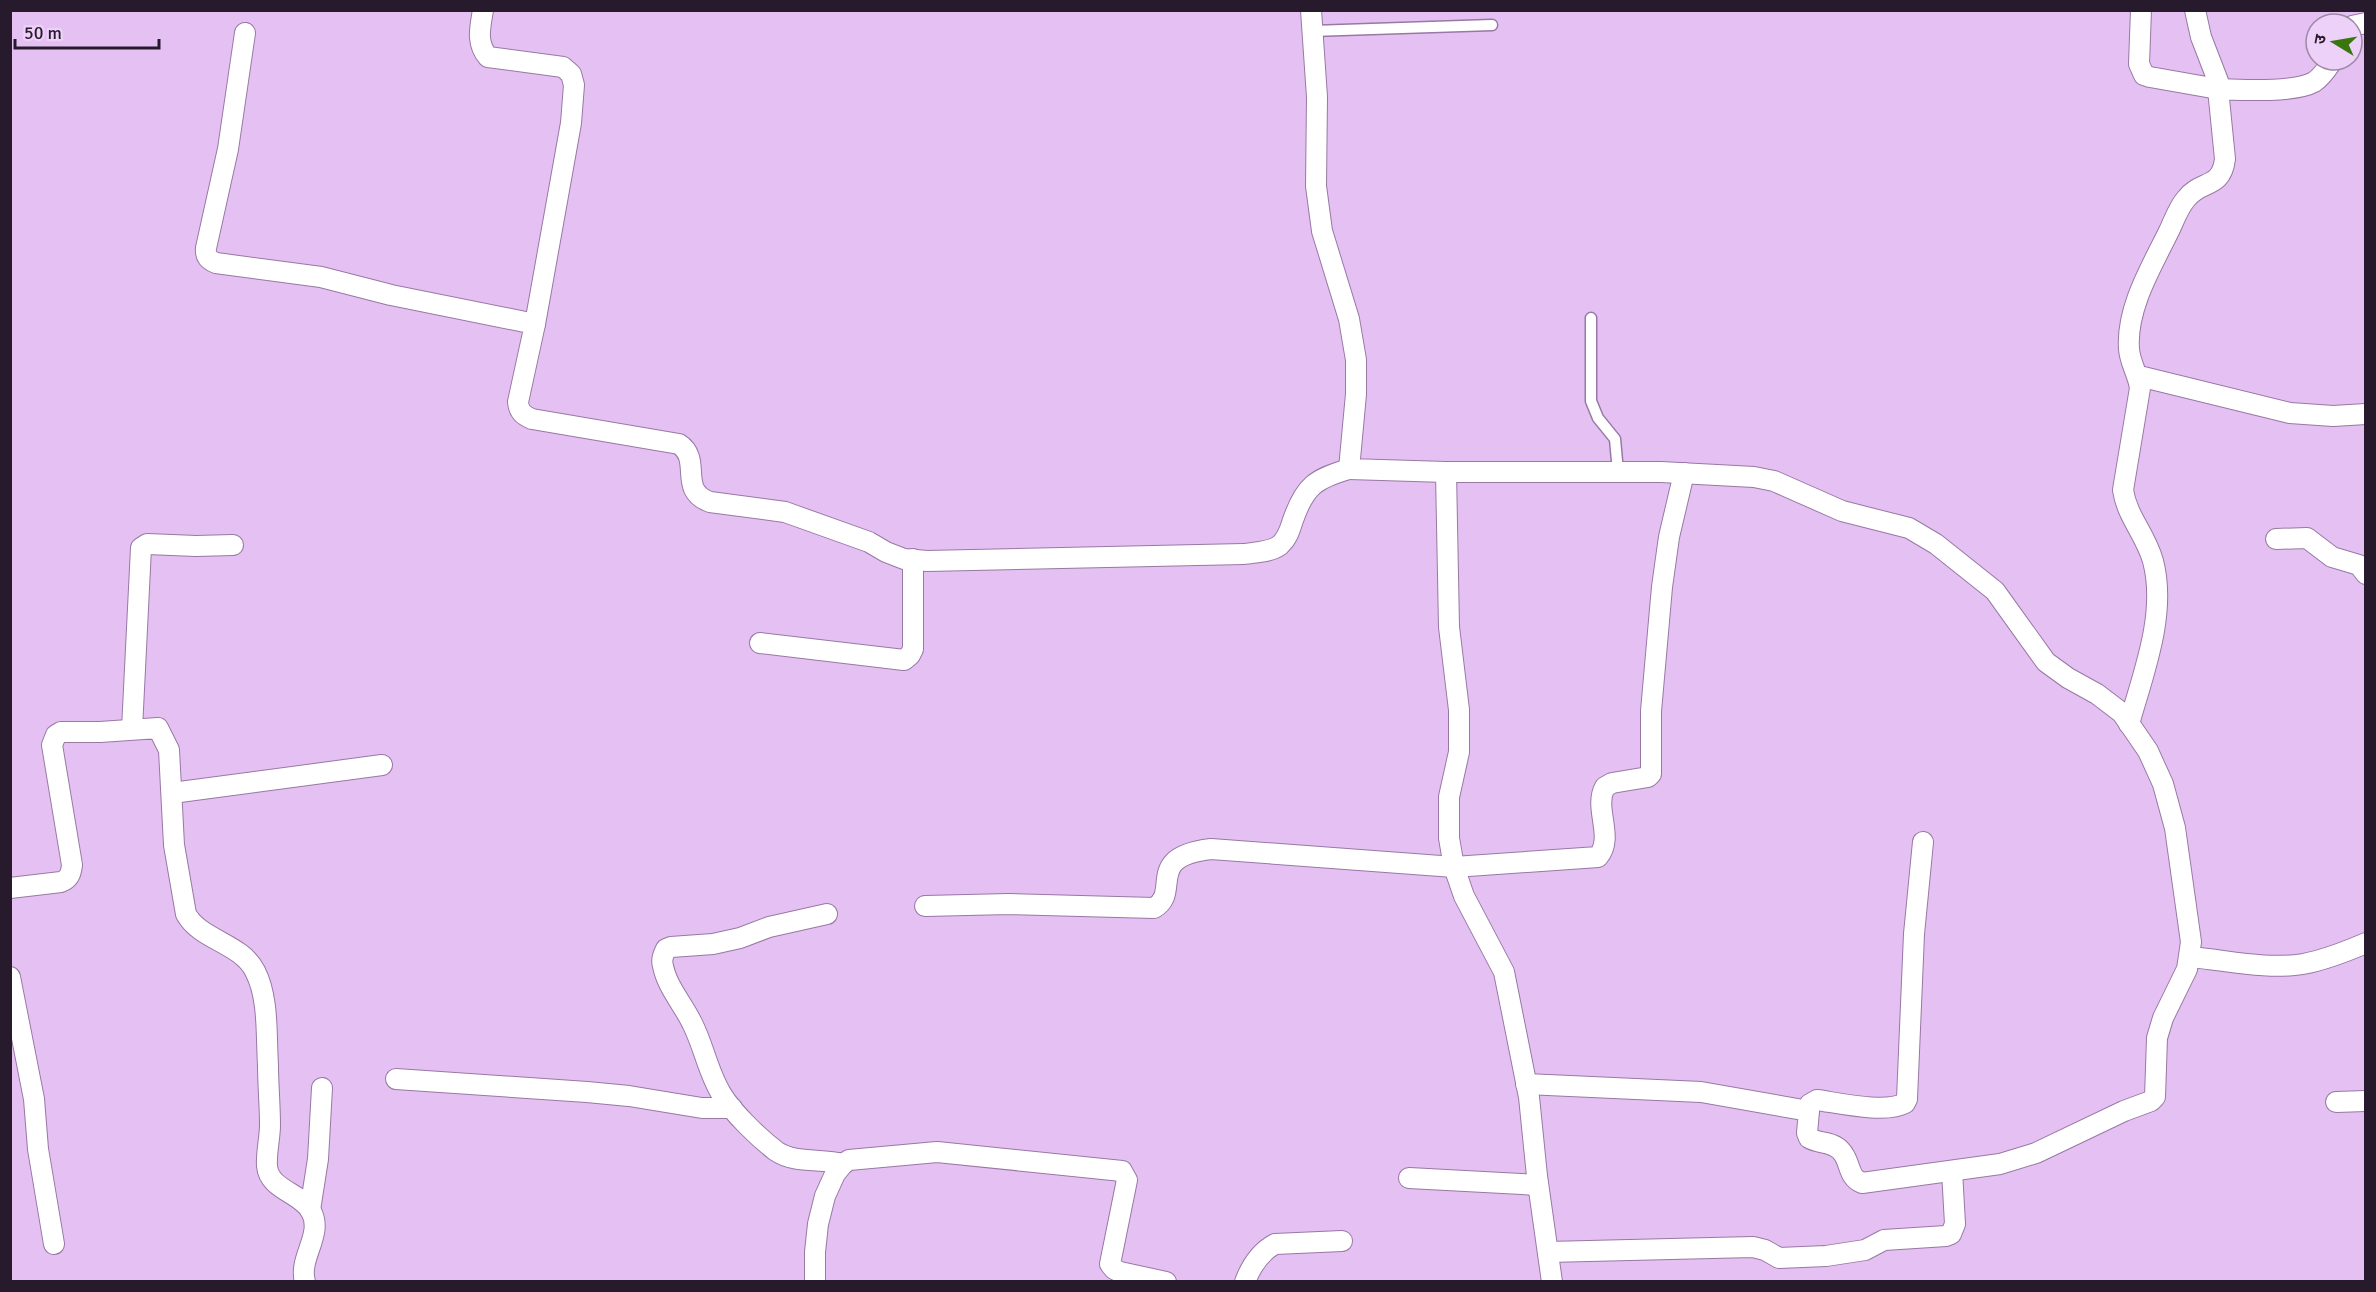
<svg xmlns="http://www.w3.org/2000/svg" width="2376" height="1292" font-family="Signika,'Noto Sans Devanagari',sans-serif">
  <rect width="100%" height="100%" fill="#e4c1f2"/>
  <g fill="none" stroke-linecap="round" stroke-linejoin="round">
    <g stroke="#9878a5" stroke-width="13">
      <g id="lane">
        <polyline points="1312,31 1492,25"/>
        <polyline points="1591,318 1591,401 1598,418 1615,439 1618,472"/>
      </g>
    </g>
    <g stroke="#9878a5" stroke-width="22">
      <g id="street">
        <path d="M483,10C480,28 476,43 488,57L563,67L571,74L574,85L571,123L535,324"/>
        <polyline points="1311,10 1317,97 1316,186 1322,231 1349,319 1356,360 1356,394 1349,469 1446,472 1449,627 1459,710 1459,752 1449,797 1449,838 1454,867 1464,896 1504,972 1529,1097 1537,1176 1552,1282"/>
        <polyline points="2141,10 2139,64 2144,75 2150,77 2218,89 2218,81 2201,37 2195,10"/>
        <polyline points="2352,26 2366,23"/>
        <path d="M245,33L228,149L206,248C205,257 209,260 216,263L321,277L391,295L535,324L518,402C519,412 523,415 532,419L679,444C703,460 677,490 710,502L785,512L869,542L886,552L904,559L927,561L1244,554C1256,552 1271,552 1280,545C1288,538 1290,529 1293,520C1305,486 1315,479 1349,469"/>
        <polyline points="2139,376 2290,413 2333,416 2366,414"/>
        <path d="M1446,472H1661L1754,477L1774,481L1842,511L1909,528L1936,544L1995,591L2046,662L2068,678L2097,694L2122,713L2148,751L2163,784L2175,828L2191,942L2187,969L2163,1018L2157,1038L2155,1097L2151,1101L2124,1111L2036,1153L2000,1164L1862,1183C1847,1177 1851,1161 1841,1151C1833,1141 1819,1144 1809,1138L1807,1133L1809,1111L1701,1092L1526,1084"/>
        <polyline points="2276,539 2307,538 2332,557 2359,565 2366,574"/>
        <polyline points="760,643 904,660 910,655 913,649 913,559"/>
        <path d="M2129,724C2143,674 2167,614 2153,561C2146,535 2127,517 2123,490L2140,388C2138,374 2130,363 2129,349C2126,308 2152,266 2169,231C2174,221 2178,208 2186,199C2201,179 2221,190 2225,159L2218,89C2242,90 2294,93 2314,82C2322,77 2328,67 2333,60"/>
        <polyline points="132,729 141,548 147,544 196,546 233,545"/>
        <polyline points="172,793 382,765"/>
        <path d="M10,888L61,882C69,879 71,874 72,865L52,745L56,735L61,732H100L158,728L169,750L174,845L186,914C200,940 241,943 255,971C269,998 266,1035 268,1065C268,1085 270,1105 270,1125C270,1138 266,1153 267,1166C269,1190 300,1192 311,1211C324,1235 298,1257 305,1282"/>
        <path d="M925,906L1009,904L1154,908C1182,892 1143,857 1211,849L1454,867L1598,857C1615,837 1593,808 1605,787L1612,783L1648,777L1651,774V711L1662,587L1669,537L1684,473"/>
        <path d="M827,914L769,927L740,938L713,944L671,947L666,949C663,955 661,960 663,966C667,987 683,1004 692,1023C704,1046 708,1073 722,1095C733,1113 759,1138 776,1151C795,1164 821,1158 843,1164"/>
        <path d="M2190,957C2226,960 2267,970 2303,964C2325,960 2345,952 2366,943"/>
        <polyline points="10,977 34,1099 38,1149 54,1244"/>
        <polyline points="396,1079 587,1092 629,1096 702,1108 732,1108"/>
        <polyline points="2336,1102 2366,1101"/>
        <path d="M1809,1111L1810,1104L1817,1100C1839,1103 1886,1114 1905,1103L1907,1099L1914,934L1923,842"/>
        <polyline points="1409,1178 1538,1185"/>
        <polyline points="310,1210 318,1159 322,1088"/>
        <polyline points="1548,1252 1753,1247 1765,1250 1779,1258 1826,1256 1865,1250 1884,1240 1946,1236 1951,1234 1955,1224 1952,1171"/>
        <polyline points="815,1282 815,1252 818,1224 825,1196 835,1174 843,1164 849,1160 937,1152 1122,1171 1127,1180 1110,1264 1114,1269 1120,1272 1166,1282"/>
        <path d="M1245,1282C1251,1266 1260,1252 1275,1244L1342,1241"/>
      </g>
    </g>
    <use href="#lane" stroke="#fff" stroke-width="10"/>
    <use href="#street" stroke="#fff" stroke-width="20"/>
  </g>
  <rect width="2376" height="1292" fill="none" stroke="#271a2c" stroke-width="24"/>
  <g transform="translate(2334 42) rotate(281)"><circle r="28" fill="#edd1f9" stroke="#9e88a7" stroke-width="1.5"/>
  <path d="M0-4.5L10 22L0 15L-10 22Z" fill="#39760e"/>
  <text y="-9" font-size="16" font-weight="bold" text-anchor="middle" fill="#271a2c">उ</text>
  </g>
  <path d="M15 39v9h144v-9" fill="none" stroke="#271a2c" stroke-width="3"/>
  <text x="24" y="39" font-size="18" fill="#271a2c" stroke="#edd1f9" stroke-width="4.5" paint-order="stroke">50 m</text>
</svg>
